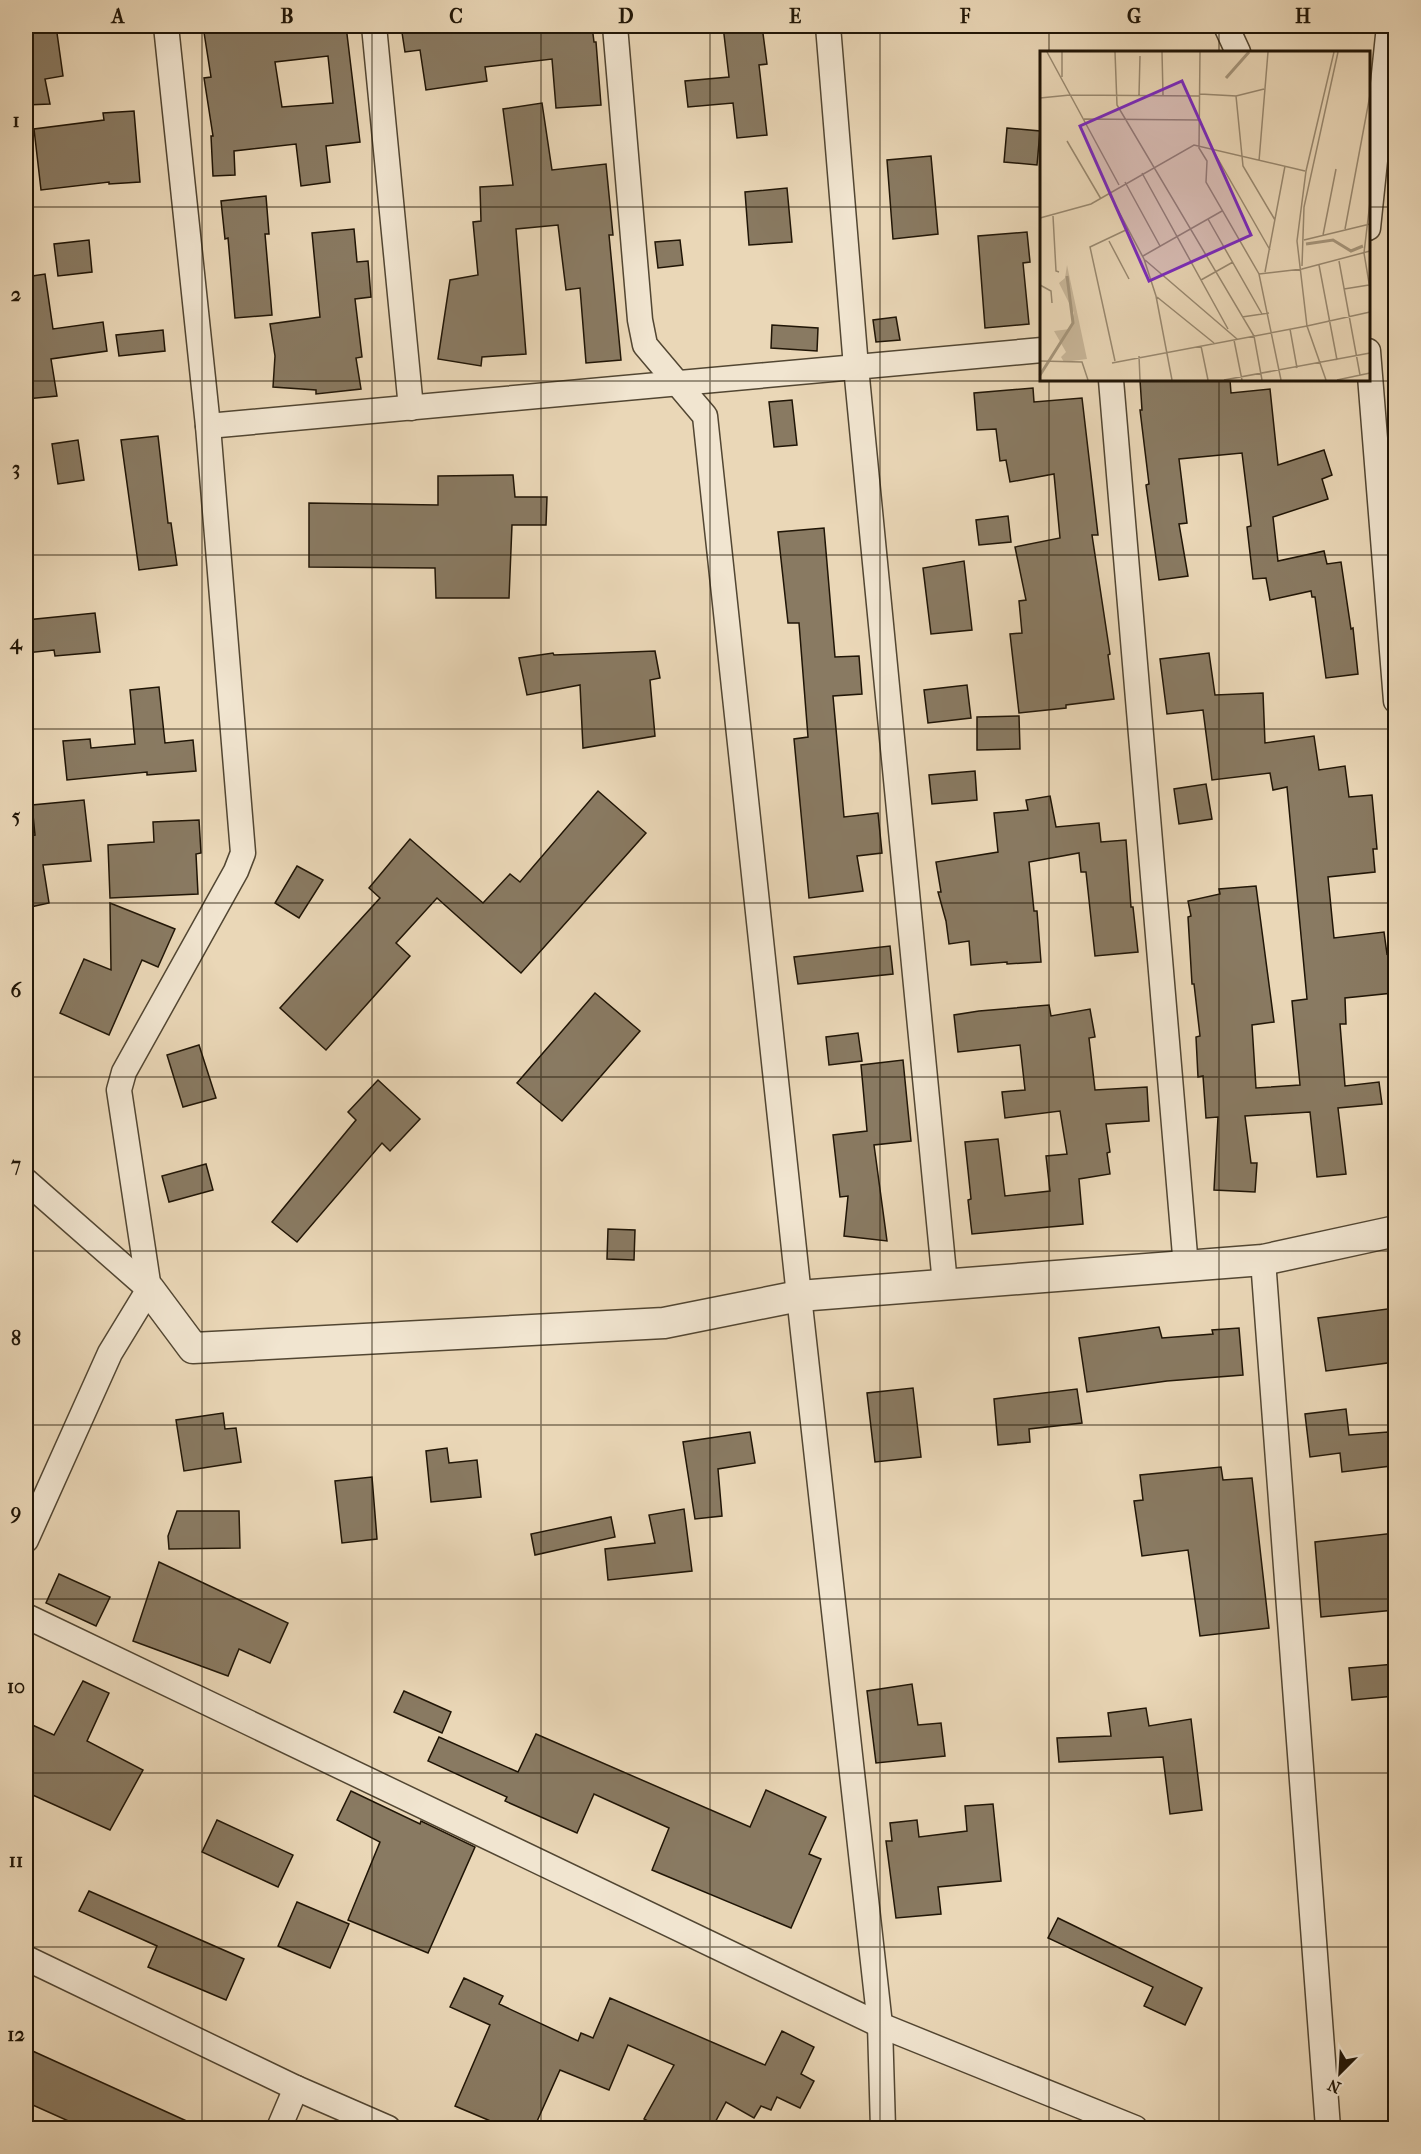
<svg xmlns="http://www.w3.org/2000/svg" width="1421" height="2154" font-family="'IM FELL French Canon',serif">
  <rect width="100%" height="100%" fill="#ead7b7"/>
  <filter id="stains"><feTurbulence type="fractalNoise" baseFrequency=".00333" numOctaves="4"/><feColorMatrix values="0 0 0 0 .2 0 0 0 0 .09 0 0 0 0 .02 0 0 0 .5 -.17"/></filter>
  <radialGradient id="worn" r=".72"><stop offset=".6" stop-color="#630" stop-opacity="0"/><stop offset="1" stop-color="#630" stop-opacity=".3"/></radialGradient>
  <g fill="#897a62" stroke="#201506" stroke-width="1.5" fill-rule="evenodd">
    <polygon points="29,26 56,26 63,76 45,79 50,104 26,105 26,35 31,35"/>
    <path d="M203,26H346L360,142L326,146L330,182L301,186L296,144L234,151L235,175L213,176L211,136H213L204,78L211,77ZM328,56L333,103L282,107L275,62Z"/>
    <polygon points="401,26 592,26 594,42 596,42 601,105 556,108 552,59 485,67 487,81 426,90 420,50 405,52"/>
    <polygon points="723,26 762,26 767,64 759,65 767,135 737,138 733,103 688,107 685,81 729,77"/>
    <polygon points="542,103 552,170 606,164 613,235 609,235 621,360 586,363 580,288 566,290 558,225 516,229 526,354 482,357 481,366 438,359 450,280 478,275 473,222 481,221 480,187 513,185 503,109"/>
    <polygon points="134,111 140,182 109,184 109,182 41,190 34,129 104,120 103,113"/>
    <polygon points="1007,128 1040,131 1037,165 1004,162"/>
    <polygon points="931,156 938,234 893,239 887,160"/>
    <polygon points="787,188 792,242 749,245 745,192"/>
    <polygon points="266,196 269,234 265,234 272,315 235,318 228,238 225,239 221,201"/>
    <polygon points="354,229 357,262 368,261 371,297 355,299 362,357 356,358 361,389 316,394 316,390 273,387 275,356 270,324 320,317 312,233"/>
    <polygon points="1027,232 1030,262 1023,263 1029,324 985,328 978,236"/>
    <polygon points="89,240 92,272 58,276 54,244"/>
    <polygon points="680,240 683,265 658,268 655,242"/>
    <polygon points="45,274 53,329 103,322 107,351 51,359 57,396 26,399 26,277"/>
    <polygon points="896,317 900,340 876,342 873,320"/>
    <polygon points="772,325 818,328 817,351 771,348"/>
    <polygon points="163,330 165,351 119,356 116,335"/>
    <polygon points="1140,380 1230,380 1231,393 1270,389 1278,465 1324,450 1332,475 1322,479 1328,499 1273,517 1278,561 1324,551 1327,564 1341,562 1351,629 1353,628 1358,674 1326,678 1315,597 1312,597 1311,591 1270,600 1266,578 1253,579 1247,527 1251,526 1242,453 1179,459 1187,523 1179,524 1188,576 1159,580 1146,485 1149,484 1140,410 1142,410"/>
    <polygon points="1033,388 1034,402 1082,398 1098,535 1092,535 1110,654 1108,655 1114,699 1066,705 1066,708 1019,713 1010,634 1022,633 1019,601 1026,600 1015,547 1060,538 1054,474 1010,482 1006,460 1000,461 996,429 977,430 974,393"/>
    <polygon points="792,400 797,445 774,447 769,402"/>
    <polygon points="158,436 168,523 171,523 177,565 139,570 121,440"/>
    <polygon points="78,440 84,480 58,484 52,444"/>
    <polygon points="513,475 515,497 547,497 546,525 512,525 509,598 436,598 435,568 309,567 309,503 438,505 438,476"/>
    <polygon points="1008,516 1011,542 979,545 976,520"/>
    <polygon points="824,528 835,657 859,656 862,694 833,696 844,817 878,813 882,853 857,856 863,891 809,898 794,739 808,737 799,623 788,623 778,532"/>
    <polygon points="964,561 972,630 931,634 923,568"/>
    <polygon points="95,613 100,652 55,656 54,650 26,653 26,620"/>
    <polygon points="655,651 660,678 650,680 655,736 583,748 580,685 527,695 519,658 553,653 554,655"/>
    <polygon points="1209,653 1215,695 1263,693 1265,743 1314,736 1319,770 1345,766 1349,797 1372,795 1377,849 1373,849 1375,872 1328,877 1334,938 1384,932 1387,954 1389,953 1393,993 1345,998 1346,1024 1340,1024 1345,1086 1379,1082 1382,1104 1338,1108 1346,1174 1317,1177 1310,1112 1245,1116 1251,1163 1257,1163 1255,1192 1214,1190 1218,1117 1206,1118 1203,1076 1198,1077 1196,1037 1200,1036 1194,984 1192,984 1188,917 1191,916 1188,901 1220,894 1219,889 1256,886 1274,1022 1252,1025 1256,1088 1300,1085 1292,1001 1307,999 1287,787 1273,790 1270,773 1212,780 1203,710 1167,714 1160,659"/>
    <polygon points="967,685 971,718 928,723 924,690"/>
    <polygon points="159,687 165,743 193,740 196,771 147,775 147,772 67,780 63,741 90,739 91,748 135,744 130,690"/>
    <polygon points="1019,716 1020,749 977,750 977,717"/>
    <polygon points="975,771 977,800 932,804 929,775"/>
    <polygon points="1206,784 1212,819 1179,824 1174,789"/>
    <polygon points="598,791 646,833 521,973 437,898 396,943 410,956 326,1050 280,1008 380,898 369,888 410,839 483,903 510,874 520,882"/>
    <polygon points="1050,796 1056,827 1099,823 1101,842 1126,840 1131,907 1133,907 1138,952 1095,956 1086,872 1081,872 1079,853 1029,862 1034,911 1037,911 1041,962 1007,964 1007,962 971,965 969,941 949,944 946,921 938,892 941,892 936,862 998,852 994,813 1028,810 1026,800"/>
    <polygon points="84,800 91,861 43,865 49,903 26,908 26,836 35,835 32,805"/>
    <polygon points="199,820 201,853 196,854 198,894 110,898 108,845 154,842 153,822"/>
    <polygon points="297,866 323,880 299,918 275,903"/>
    <polygon points="110,903 175,929 158,967 142,960 109,1035 60,1013 84,959 111,970"/>
    <polygon points="890,946 893,974 798,984 794,957"/>
    <polygon points="595,993 640,1031 562,1121 517,1083"/>
    <polygon points="1049,1005 1051,1016 1090,1009 1095,1037 1089,1038 1095,1090 1147,1087 1149,1121 1106,1124 1110,1152 1107,1153 1110,1174 1079,1179 1083,1224 972,1234 968,1200 971,1199 965,1142 998,1139 1005,1196 1050,1191 1046,1156 1067,1154 1060,1111 1005,1118 1002,1092 1025,1090 1020,1045 958,1052 954,1015 979,1011"/>
    <polygon points="858,1033 862,1061 829,1065 826,1037"/>
    <polygon points="199,1045 216,1098 183,1107 167,1055"/>
    <polygon points="903,1060 911,1141 874,1145 887,1241 844,1236 848,1196 840,1197 833,1135 867,1131 861,1065"/>
    <polygon points="378,1080 420,1119 390,1151 382,1143 297,1242 272,1222 356,1120 348,1112"/>
    <polygon points="206,1164 213,1190 169,1202 162,1176"/>
    <polygon points="608,1229 635,1230 634,1260 607,1259"/>
    <polygon points="1395,1308 1395,1362 1326,1371 1318,1318"/>
    <polygon points="1159,1327 1162,1338 1213,1334 1212,1330 1239,1328 1243,1375 1167,1381 1087,1392 1079,1338"/>
    <polygon points="913,1388 921,1457 875,1462 867,1393"/>
    <polygon points="1077,1389 1082,1423 1029,1429 1030,1442 998,1445 994,1399"/>
    <polygon points="1346,1409 1349,1435 1388,1432 1391,1466 1342,1472 1340,1453 1310,1457 1305,1414"/>
    <polygon points="223,1413 225,1429 236,1428 241,1462 184,1471 176,1420"/>
    <polygon points="750,1432 755,1463 718,1469 722,1516 695,1519 683,1442"/>
    <polygon points="447,1448 449,1463 477,1460 481,1497 431,1502 426,1451"/>
    <polygon points="1221,1467 1223,1480 1252,1478 1269,1628 1200,1636 1188,1550 1142,1556 1134,1501 1143,1500 1140,1475"/>
    <polygon points="372,1477 377,1539 342,1543 335,1481"/>
    <polygon points="684,1509 692,1571 608,1580 605,1549 655,1543 649,1515"/>
    <polygon points="177,1511 239,1511 240,1548 169,1549 168,1536"/>
    <polygon points="611,1517 615,1537 535,1555 531,1534"/>
    <polygon points="1395,1533 1395,1610 1321,1617 1315,1542"/>
    <polygon points="159,1562 288,1623 270,1663 239,1649 228,1676 133,1641"/>
    <polygon points="59,1574 110,1597 96,1626 46,1603"/>
    <polygon points="1395,1664 1395,1696 1352,1700 1349,1668"/>
    <polygon points="83,1681 109,1693 87,1741 143,1770 110,1830 26,1792 26,1722 54,1735"/>
    <polygon points="912,1684 918,1725 941,1723 945,1756 876,1763 867,1691"/>
    <polygon points="404,1691 451,1712 442,1733 394,1712"/>
    <polygon points="1146,1708 1149,1726 1191,1719 1202,1810 1170,1814 1163,1757 1059,1762 1057,1738 1111,1736 1108,1713"/>
    <polygon points="536,1734 750,1827 766,1790 826,1817 809,1854 821,1859 791,1928 652,1870 669,1828 594,1794 577,1833 505,1801 507,1797 428,1761 439,1737 518,1772"/>
    <polygon points="351,1791 420,1824 421,1821 475,1847 428,1953 348,1920 380,1842 337,1820"/>
    <polygon points="993,1804 1001,1881 938,1887 941,1914 896,1918 886,1841 892,1841 890,1823 917,1820 919,1837 967,1831 965,1806"/>
    <polygon points="217,1820 293,1855 278,1887 202,1852"/>
    <polygon points="89,1891 244,1959 226,2000 148,1967 157,1946 79,1911"/>
    <polygon points="297,1902 349,1924 330,1968 278,1946"/>
    <polygon points="1058,1918 1202,1988 1185,2025 1144,2006 1153,1987 1048,1938"/>
    <polygon points="464,1978 503,1996 499,2004 578,2041 581,2033 593,2038 610,1998 765,2065 782,2031 814,2047 801,2074 814,2081 800,2108 777,2097 771,2110 761,2106 754,2118 726,2102 712,2128 661,2128 644,2119 674,2065 628,2045 609,2090 560,2070 534,2128 507,2128 455,2106 490,2025 450,2007"/>
    <polygon points="26,2048 202,2128 84,2128 26,2102"/>
  </g>
  <g fill="none" stroke-linecap="round" stroke-linejoin="round">
    <g stroke="#524632" stroke-width="27">
      <g id="minor">
        <polyline points="374,26 411,408"/>
        <polyline points="615,26 640,320 645,345 705,416 799,1296 880,2025 883,2128"/>
        <polyline points="828,26 856,367 945,1284"/>
        <polyline points="1226,26 1238,52"/>
        <polyline points="1368,228 1389,26"/>
        <polyline points="1368,351 1396,701"/>
        <polyline points="1111,380 1186,1267"/>
        <polyline points="208,426 1042,350"/>
        <polyline points="26,1181 149,1289"/>
        <polyline points="1263,1260 1328,2128"/>
        <polyline points="26,1540 110,1353 149,1289 119,1090 124,1072 236,871 243,853 208,426 166,26"/>
        <polyline points="26,1616 880,2025 1135,2128"/>
        <polyline points="26,1958 296,2088 388,2128"/>
        <polyline points="279,2128 296,2088"/>
      </g>
    </g>
    <g stroke="#524632" stroke-width="33">
      <polyline id="tertiary" points="149,1289 193,1348 664,1323 799,1296 1263,1260 1396,1231"/>
    </g>
    <use href="#minor" stroke="#f1e5d0" stroke-width="24"/>
    <use href="#tertiary" stroke="#f1e5d0" stroke-width="30"/>
  </g>
  <path fill="none" stroke="#201506" stroke-width="1.5" stroke-opacity="0.55" d="M202,26V2128M372,26V2128M541,26V2128M710,26V2128M880,26V2128M1049,26V52M1219,26V52M26,207H1042M1368,207H1396M1049,380V2128M1219,380V2128M26,381H1396M26,555H1396M26,729H1396M26,903H1396M26,1077H1396M26,1251H1396M26,1425H1396M26,1599H1396M26,1773H1396M26,1947H1396"/>
  <g transform="translate(1040 51)">
    <rect width="330" height="330" fill="#ead7b7"/>
    <path d="M27,214L47,308L24,311L21,306L26,301L14,280L30,278L34,262L19,232L25,227Z" fill="#c8b699"/>
    <path fill="none" stroke="#a5957b" stroke-width="3" d="M186,27L209,1M266,193L293,189L311,200L323,195M0,324L33,272L27,225"/>
    <path fill="none" stroke="#998970" stroke-width="1.5" d="M7,1L79,134M22,1V26M75,1L77,54L214,285L222,329M122,1L123,44M160,1L159,97L167,110L166,131L219,223L241,329M160,43L196,45L203,115L235,169M99,44L100,5M196,45L224,38M0,47L30,44L160,45M44,68L160,69M27,90L61,148M174,101L230,199M219,110L228,1M102,122L188,278M85,131L120,195M69,142L104,208L116,245L132,329M330,151L324,202L330,238M13,165L16,220L19,221M0,167L51,153L154,94L265,120M168,168L222,263M305,178L330,44M283,184L296,118M264,189L330,173M69,190L89,228M103,205L182,160M105,209L197,288M299,210L320,324M279,214L297,309M262,215L264,156L298,1M225,221L245,115M219,223L262,218L330,200M161,229L193,211M0,234L11,240L12,252M304,238L329,234M117,246L174,292M202,266L229,262M267,275L330,261M250,278L257,317M194,289L202,329M161,295L168,329M99,305L100,329M0,310L42,311L48,329M75,310L50,196L88,178M72,312L267,275M184,329L330,302M286,329L267,275L257,190L266,120L294,1M297,329L330,322"/>
    <path fill="#7b2cbf" fill-opacity="0.15" stroke="#7b2cbf" stroke-width="3" d="M142,30L211,184L109,230L40,75Z"/>
    <rect width="330" height="330" fill="none" stroke="#201506" stroke-width="3"/>
  </g>
  <rect width="1421" height="2154" fill="none" stroke="#ead7b7" stroke-width="66"/>
  <g transform="translate(1340 2073) rotate(204)" stroke="#f1e5d0" stroke-width="4.5" paint-order="stroke">
  <path d="M0-4.5L10 22L0 15L-10 22Z" fill="#201506"/>
  <text y="-9" font-size="16" font-weight="bold" text-anchor="middle" fill="#201506">N</text>
  </g>
  <rect x="33" y="33" width="1355" height="2088" fill="none" stroke="#201506" stroke-width="2"/>
  <g font-size="20" text-anchor="middle" font-weight="bold" fill="#201506">
    <text x="118" y="23">A</text>
    <text x="287" y="23">B</text>
    <text x="456" y="23">C</text>
    <text x="626" y="23">D</text>
    <text x="795" y="23">E</text>
    <text x="965" y="23">F</text>
    <text x="1134" y="23">G</text>
    <text x="1303" y="23">H</text>
    <text x="16" y="127">1</text>
    <text x="16" y="301">2</text>
    <text x="16" y="475">3</text>
    <text x="16" y="649">4</text>
    <text x="16" y="823">5</text>
    <text x="16" y="997">6</text>
    <text x="16" y="1171">7</text>
    <text x="16" y="1345">8</text>
    <text x="16" y="1519">9</text>
    <text x="16" y="1693">10</text>
    <text x="16" y="1867">11</text>
    <text x="16" y="2041">12</text>
  </g>
  <rect width="100%" height="100%" filter="url(#stains)"/>
  <rect width="100%" height="100%" fill="url(#worn)"/>
</svg>
